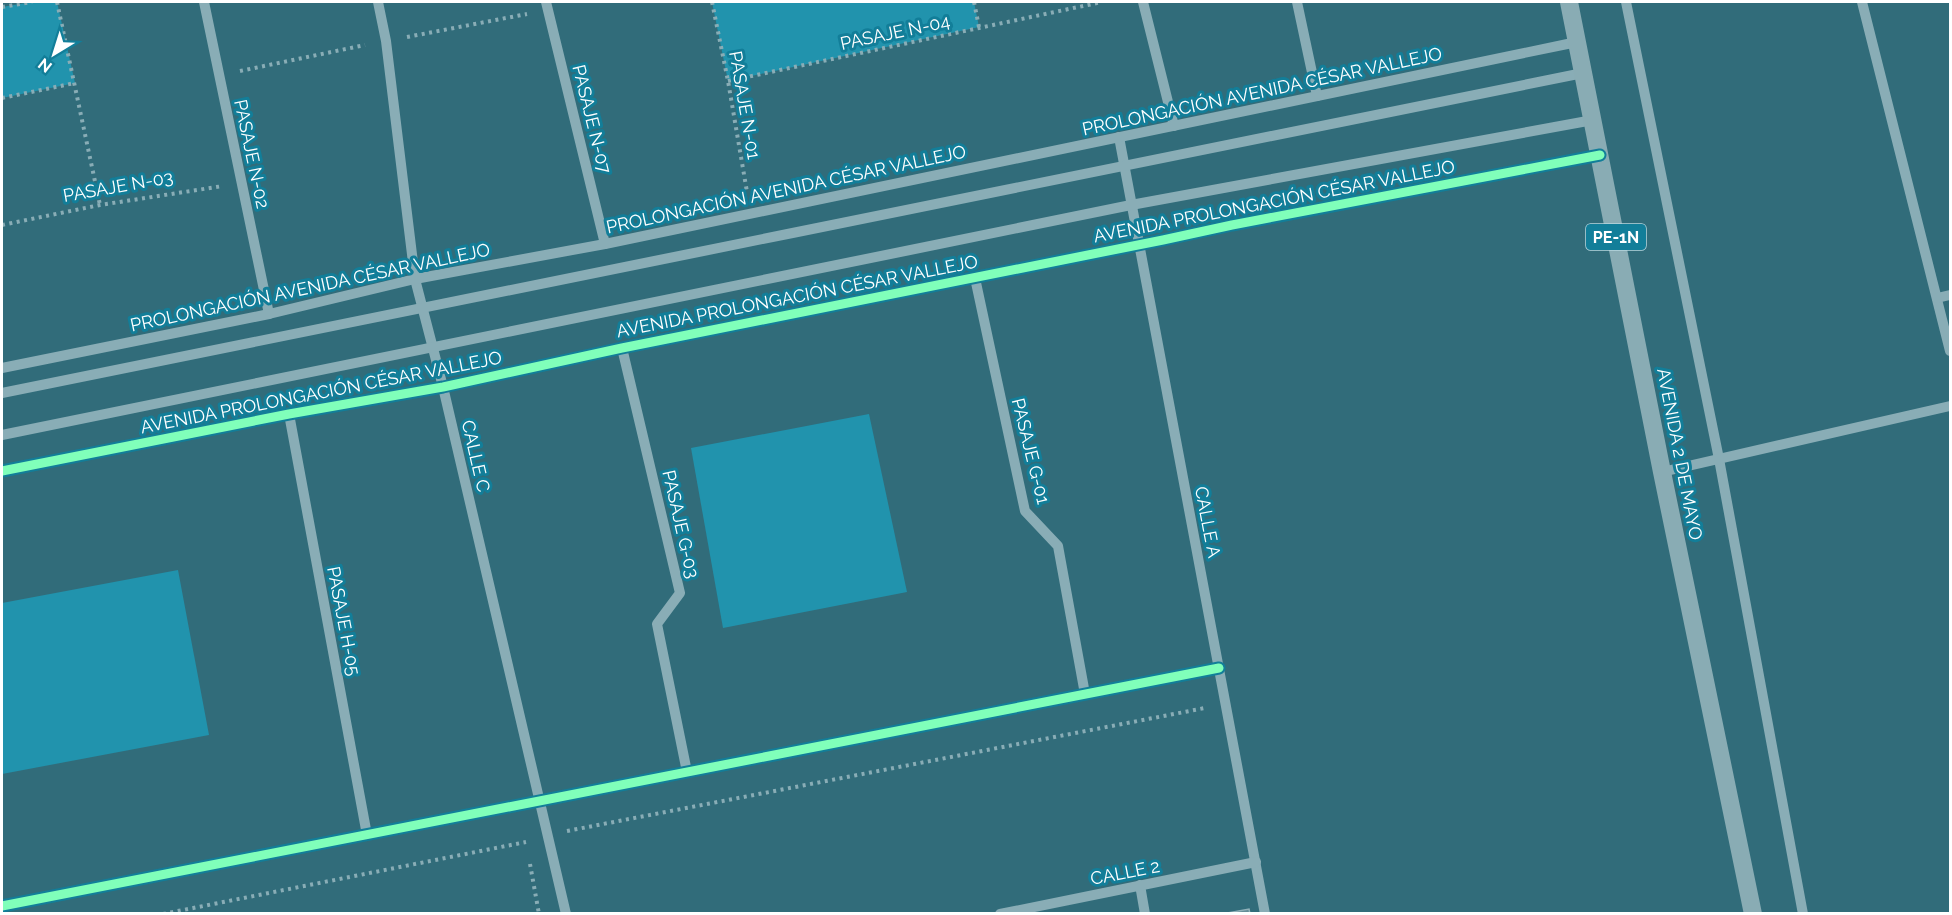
<svg xmlns="http://www.w3.org/2000/svg" width="1952" height="915" font-family="Raleway,sans-serif">
  <rect width="100%" height="100%" fill="#316c7a"/>
  <g fill="#2193ad">
    <polygon points="32,2 57,2 75,83 2,98 2,7"/>
    <polygon points="712,2 974,2 979,27 728,81"/>
    <polygon points="869,414 907,592 723,628 691,448"/>
    <polygon points="178,570 209,735 2,774 2,603"/>
  </g>
  <polygon fill="#648e98" stroke="#90b1b9" stroke-width="1.5" points="1249,909 1250,914 1222,914"/>
  <g fill="none" stroke-linecap="round" stroke-linejoin="round">
    <g stroke="#89adb6" stroke-width="4" stroke-dasharray="3 4.5" stroke-linecap="butt">
      <polyline points="57,2 100,205"/>
      <polyline points="712,2 728,81 747,192"/>
      <polyline points="974,2 979,27"/>
      <polyline points="2,7 32,2"/>
      <polyline points="407,37 527,14"/>
      <polyline points="240,71 365,45"/>
      <polyline points="728,81 1102,2"/>
      <polyline points="2,98 75,83"/>
      <polyline points="2,225 100,205 223,186"/>
      <polyline points="567,831 1205,708"/>
      <polyline points="530,864 539,914"/>
      <polyline points="163,914 526,842"/>
    </g>
    <g stroke="#89adb6" stroke-width="10">
      <polyline points="204,2 269,314"/>
      <polyline points="378,2 386,41 415,279 443,387 566,914"/>
      <polyline points="546,2 605,244"/>
      <polyline points="1143,2 1174,126"/>
      <polyline points="1297,2 1317,96"/>
      <polyline points="1626,2 1719,459 1803,914"/>
      <polyline points="1862,2 1950,351"/>
      <polyline points="1119,137 1265,914"/>
      <polyline points="975,278 1025,511 1058,546 1085,694"/>
      <polyline points="1937,298 1950,295"/>
      <polyline points="622,348 680,593 657,624 687,772"/>
      <polyline points="2,368 269,314 415,279 605,244 1577,42"/>
      <path d="M2,393C529,285 1056,181 1583,73"/>
      <polyline points="289,414 367,835"/>
      <polyline points="2,435 1131,205 1593,120"/>
      <polyline points="2,471 289,414 443,387 622,348 1163,240 1232,225 1600,155"/>
      <polyline points="1662,472 1950,406"/>
      <polyline points="1140,885 1145,914"/>
      <polyline points="2,906 1219,668"/>
      <polyline points="1000,914 1256,862"/>
    </g>
    <polyline stroke="#89acb4" stroke-width="18" points="1569,2 1662,472 1753,914"/>
    <g stroke="#127e99" stroke-width="13">
      <g id="cycleway">
        <polyline points="2,471 289,414 443,387 622,348 1163,240 1232,225 1600,155"/>
        <polyline points="2,906 1219,668"/>
      </g>
    </g>
    <use href="#cycleway" stroke="#80ffba" stroke-width="9"/>
  </g>
  <g text-anchor="middle" dominant-baseline="central" stroke-width="6" stroke-linejoin="round" paint-order="stroke">
    <rect fill="#127e99" stroke="#b8d8e0" stroke-width="1.5" x="1586" y="224" width="60" height="26" rx="4.5"/>
    <g font-size="16" font-weight="bold" fill="#fff">
      <text x="1616" y="237">PE-1N</text>
    </g>
    <g font-size="18" fill="#fff" stroke="#127e99">
      <text transform="translate(895 32) rotate(-12)">PASAJE N-04</text>
      <text transform="translate(1262 91) rotate(-12)">PROLONGACIÓN AVENIDA CÉSAR VALLEJO</text>
      <text transform="translate(745 105) rotate(80)">PASAJE N-01</text>
      <text transform="translate(592 119) rotate(76)">PASAJE N-07</text>
      <text transform="translate(252 154) rotate(78)">PASAJE N-02</text>
      <text transform="translate(118 186) rotate(-10)">PASAJE N-03</text>
      <text transform="translate(786 189) rotate(-12)">PROLONGACIÓN AVENIDA CÉSAR VALLEJO</text>
      <text transform="translate(1274 201) rotate(-11)">AVENIDA PROLONGACIÓN CÉSAR VALLEJO</text>
      <text transform="translate(310 287) rotate(-12)">PROLONGACIÓN AVENIDA CÉSAR VALLEJO</text>
      <text transform="translate(797 296) rotate(-11)">AVENIDA PROLONGACIÓN CÉSAR VALLEJO</text>
      <text transform="translate(321 392) rotate(-11)">AVENIDA PROLONGACIÓN CÉSAR VALLEJO</text>
      <text transform="translate(1031 451) rotate(76)">PASAJE G-01</text>
      <text transform="translate(1680 454) rotate(79)">AVENIDA 2 DE MAYO</text>
      <text transform="translate(476 456) rotate(77)">CALLE C</text>
      <text transform="translate(1208 522) rotate(79)">CALLE A</text>
      <text transform="translate(681 524) rotate(77)">PASAJE G-03</text>
      <text transform="translate(344 621) rotate(79)">PASAJE H-05</text>
      <text transform="translate(1125 872) rotate(-11)">CALLE 2</text>
    </g>
  </g>
  <rect width="1952" height="915" fill="none" stroke="#ffffff" stroke-width="6"/>
  <g transform="translate(54 54) rotate(218)" stroke="#127e99" stroke-width="4.5" paint-order="stroke">
  <path d="M0-4.5L10 22L0 15L-10 22Z" fill="#ffffff"/>
  <text y="-9" font-size="16" font-weight="bold" text-anchor="middle" fill="#ffffff">N</text>
  </g>
</svg>
